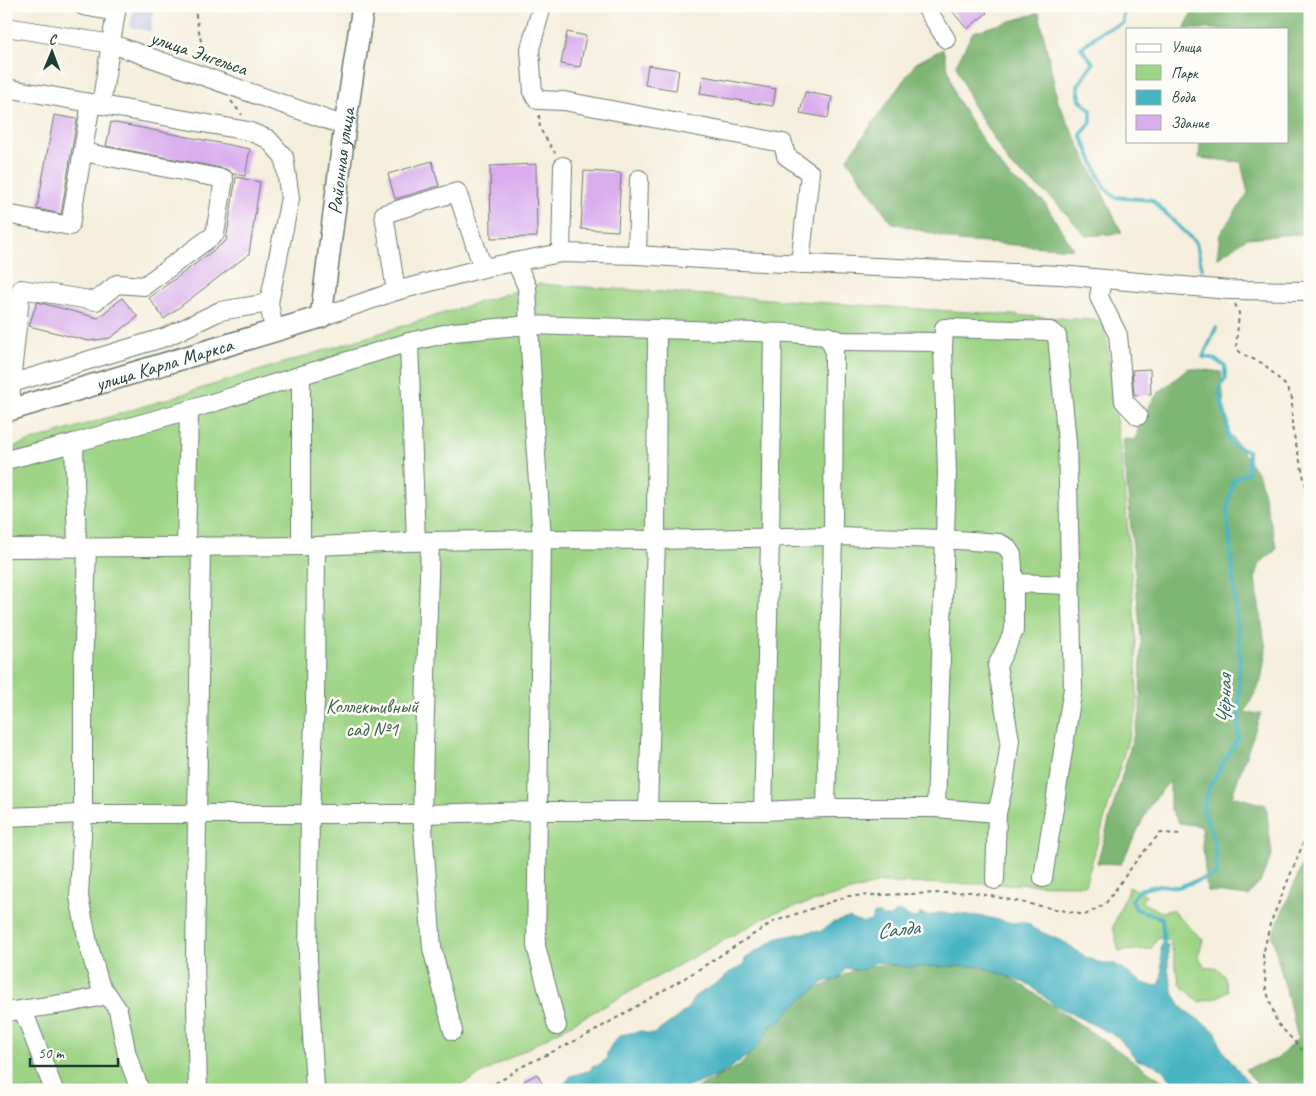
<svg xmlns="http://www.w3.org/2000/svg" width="1316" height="1096" font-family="Caveat,sans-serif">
  <rect width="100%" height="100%" fill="#fdfcf7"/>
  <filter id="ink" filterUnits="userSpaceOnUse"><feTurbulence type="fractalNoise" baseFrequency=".02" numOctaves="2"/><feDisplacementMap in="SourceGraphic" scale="10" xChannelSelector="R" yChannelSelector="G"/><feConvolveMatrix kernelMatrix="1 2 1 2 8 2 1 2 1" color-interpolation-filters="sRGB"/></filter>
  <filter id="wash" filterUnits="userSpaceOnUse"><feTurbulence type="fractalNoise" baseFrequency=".0096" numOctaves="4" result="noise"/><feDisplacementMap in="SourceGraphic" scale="20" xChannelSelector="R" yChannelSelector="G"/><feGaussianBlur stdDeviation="1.12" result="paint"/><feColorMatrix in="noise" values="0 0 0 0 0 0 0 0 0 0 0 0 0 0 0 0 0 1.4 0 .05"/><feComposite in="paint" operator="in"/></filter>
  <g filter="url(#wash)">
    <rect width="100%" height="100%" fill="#f5eedc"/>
    <polygon fill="#bcc3de" points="134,6 154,6 151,31 130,27"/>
    <g fill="#9ed486" stroke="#5e885d">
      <polygon points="538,284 1104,321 1123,473 1136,635 1137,709 1085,885 879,883 773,913 452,1090 6,1090 6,449"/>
      <polygon points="1129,887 1146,895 1141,902 1161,912 1172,910 1203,940 1198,956 1206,968 1216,967 1225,977 1228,991 1216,998 1199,1002 1180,984 1170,941 1158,937 1151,949 1119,951 1113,927"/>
    </g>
    <g fill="#7eb673" stroke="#4e7a54">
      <polygon points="1190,6 1310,6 1310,233 1247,238 1217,258 1220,234 1248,193 1241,162 1199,158 1200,141 1287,141 1287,29 1184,29 1193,11"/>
      <polygon points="1039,13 1058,102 1122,233 1086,236 1053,199 1010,165 971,102 956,65 973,32"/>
      <polygon points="943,49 955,96 986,146 1010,177 1044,202 1073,249 958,241 891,222 847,159 916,63"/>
      <polygon points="1189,368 1221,372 1226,429 1259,475 1277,549 1260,563 1255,579 1266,650 1261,681 1244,714 1261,713 1232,796 1266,805 1272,855 1260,882 1248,896 1207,891 1201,826 1179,823 1170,808 1170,781 1151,803 1121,864 1097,863 1140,713 1141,639 1123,439 1136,440 1140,419 1158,393"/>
      <polygon points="1310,847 1310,1090 1262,1090 1245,1069 1277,1059 1298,1038 1272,936"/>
      <polygon points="878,965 973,966 1003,974 1025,987 1176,1090 693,1090 742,1064 772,1025 807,994 852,971"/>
    </g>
    <path fill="#47b4c2" stroke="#33787b" d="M896,912H901L913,918L919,917L920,913L928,916L938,913L959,914L986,917L1013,923L1020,922L1030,924L1032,928L1066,943L1087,958L1104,964H1115L1143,983L1153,986L1159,985L1162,978L1161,946L1164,944L1168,945V970L1173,993L1183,1009L1216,1032L1221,1048L1254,1090L1177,1088L1164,1071L1153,1064L1137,1060L1118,1037L1054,1005L1030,985L980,966L907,967L876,962C863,971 861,972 846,968L837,980L826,981L811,992L791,1009L779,1022L772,1024L760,1044L747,1056L720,1075L688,1087L685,1090H560L571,1076L591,1070L592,1066H597L607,1059V1053L612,1044L620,1035L641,1031L648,1034H654L679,1016L689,1007L695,996L719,982L730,972L743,966L745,959L777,938L814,931L820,932L832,923L849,918C858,922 862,924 871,921L874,914H880L882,917H890Z"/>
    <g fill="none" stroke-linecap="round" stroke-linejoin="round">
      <g stroke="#47b4c2" stroke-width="4">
        <polyline points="1118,6 1123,12 1123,23 1102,31 1081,48 1093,63 1078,85 1080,100 1091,110 1091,122 1081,135 1104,187 1115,197 1152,200 1196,243 1202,269"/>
        <polyline points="1164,947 1162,918 1136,909 1132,899 1139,890 1160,885 1178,887 1217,874 1215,844 1203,808 1209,787 1238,739 1240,653 1227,512 1233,480 1248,472 1248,451 1229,443 1227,420 1219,394 1220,387 1225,379 1225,366 1212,358 1203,357 1216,328"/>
      </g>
    </g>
    <g id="blocks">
      <g fill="#d9aced">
        <polygon points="948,6 982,6 987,13 967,29"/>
        <polygon points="567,32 586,36 580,67 561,64"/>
        <polygon points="648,65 679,70 676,90 645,85"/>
        <polygon points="703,76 776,89 773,106 700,94"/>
        <polygon points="805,92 832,97 828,118 800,113"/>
        <polygon points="54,115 77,119 61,214 37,209"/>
        <polygon points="111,122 250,149 245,176 233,174 226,169 106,146"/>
        <polygon points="432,161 439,186 395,199 388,174"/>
        <polygon points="536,164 537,237 491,238 490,166"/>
        <polygon points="584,171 621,173 618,231 581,229"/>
        <polygon points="236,177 260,182 249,254 164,319 149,298 226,241"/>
        <polygon points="122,298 138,317 110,338 89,341 29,326 37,302 98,318"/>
        <polygon points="1150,369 1151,394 1134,395 1132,370"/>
        <polygon points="537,1074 544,1087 539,1090 529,1090 524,1081"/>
      </g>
    </g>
  </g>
  <g filter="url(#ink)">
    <use href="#blocks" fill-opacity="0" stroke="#6a7b6f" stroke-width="1"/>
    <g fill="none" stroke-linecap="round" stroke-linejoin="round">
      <g stroke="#6a7b6f" stroke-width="20">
        <g id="minor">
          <polyline points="83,6 116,12"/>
          <polyline points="542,6 530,49 533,93 538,100 564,101 783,143 786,156 810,173 800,264"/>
          <polyline points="925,6 946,39"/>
          <polyline points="6,27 112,44 345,126"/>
          <polyline points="6,88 248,131 268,139 284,157 290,198 269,303 274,330"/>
          <polyline points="101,105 117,6"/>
          <polyline points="6,214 70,226 91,103"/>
          <polyline points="561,253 563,166"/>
          <polyline points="637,255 639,179"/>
          <polyline points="516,262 527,287 535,440 542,539 536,946 557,1026"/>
          <polyline points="1102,279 1099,297 1118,335 1124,401 1138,416"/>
          <polyline points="396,291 384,214 457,192 483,268"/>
          <polyline points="321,317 396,291 483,268 561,253 637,255 717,260 1060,275 1229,290 1310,291"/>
          <polyline points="657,329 789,333 827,336 834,349 833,536 826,808"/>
          <polyline points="827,336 841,341 934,342 943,348 947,473 936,808"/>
          <polyline points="409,342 416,542"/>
          <polyline points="943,348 944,328 1050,331 1057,336 1067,443 1073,688 1043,878"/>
          <polyline points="301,375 301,546"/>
          <polyline points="6,385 166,337 220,311 269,303"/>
          <polyline points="11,409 11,383 21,289 96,301 117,284 144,286 215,234 224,179 83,152"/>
          <polyline points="74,443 77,548"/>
          <polyline points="6,460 74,443 189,410 409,342 453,332 529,325 657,329 656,540 648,810"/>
          <polyline points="430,541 422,814 432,948 453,1031"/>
          <polyline points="186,547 189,410"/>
          <polyline points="6,548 316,546 430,541 542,539 656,540 833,536 944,539 999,543 1007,547 1012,555 1014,583 1014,631 997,666 1010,740 1004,784 997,813 995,880"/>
          <polyline points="87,548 83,671 83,814 79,897 88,943 100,985 108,995"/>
          <polyline points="1014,583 1070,585"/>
          <polyline points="763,811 770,539 773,333"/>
          <polyline points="6,817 83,814 422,814 537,811 763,811 826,808 936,808 997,813"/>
          <polyline points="23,1010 54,1090"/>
          <polyline points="6,1012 69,1003 108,995 118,1010 127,1055 140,1090"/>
          <polyline points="198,1090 195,957 201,546"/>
          <polyline points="315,1090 308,960 310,814 315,701 316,546"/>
        </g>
      </g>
      <g stroke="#6a7b6f" stroke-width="24">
        <g id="major">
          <path id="s1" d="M6,411L321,317L345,126L363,6"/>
        </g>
      </g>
      <g stroke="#6a7b6f" stroke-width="2" stroke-dasharray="4 4" stroke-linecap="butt">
        <polyline points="194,6 203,51 215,64"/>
        <polyline points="231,101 242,115"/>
        <polyline points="539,115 540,129 555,153"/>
        <polyline points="1235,304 1239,313 1236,348 1242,354 1264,364 1285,385 1292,398 1292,427 1310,504"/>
        <polyline points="1310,827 1270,924 1263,955 1266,989 1277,1023 1310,1058"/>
        <polyline points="481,1090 505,1078 519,1068 591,1033 693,973 773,922 848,896 971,892 1085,915 1106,903 1136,861 1160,833 1182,834"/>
      </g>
      <use href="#minor" stroke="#fff" stroke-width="18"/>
      <use href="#major" stroke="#fff" stroke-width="21"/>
    </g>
  </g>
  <g text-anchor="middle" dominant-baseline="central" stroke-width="5" stroke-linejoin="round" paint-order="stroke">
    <g font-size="20" fill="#1f3d34" stroke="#fdfcf7">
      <text transform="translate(199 53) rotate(19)">улица Энгельса</text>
      <text stroke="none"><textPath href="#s1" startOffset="486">Районная улица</textPath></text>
      <text stroke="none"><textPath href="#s1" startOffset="165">улица Карла Маркса</textPath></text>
    </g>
    <g font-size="20" fill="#3f6348" stroke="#fdfcf7">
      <text x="372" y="706">Коллективный<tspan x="372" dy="23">сад №1</tspan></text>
    </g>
    <g font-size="21" font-style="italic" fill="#2b615f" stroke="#fdfcf7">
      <text transform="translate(1224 700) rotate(-89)">Чёрная</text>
      <text transform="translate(898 929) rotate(-7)">Салда</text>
    </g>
  </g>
  <rect width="1316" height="1096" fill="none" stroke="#fdfcf7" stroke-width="25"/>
  <rect x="1126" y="28" width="162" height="115" fill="#fdfcf7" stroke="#a4b0a9"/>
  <rect x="1136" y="44" width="25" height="8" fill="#ffffff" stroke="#a4b0a9"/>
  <text x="1171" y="52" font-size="15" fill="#1f3d34">Улица</text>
  <rect x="1136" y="65" width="25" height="15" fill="#9ed486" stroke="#a4b0a9"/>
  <text x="1171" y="78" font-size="15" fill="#1f3d34">Парк</text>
  <rect x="1136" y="90" width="25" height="15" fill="#47b4c2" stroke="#a4b0a9"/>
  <text x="1171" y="102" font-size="15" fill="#1f3d34">Вода</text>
  <rect x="1136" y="115" width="25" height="15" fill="#d9aced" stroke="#a4b0a9"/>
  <text x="1171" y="128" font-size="15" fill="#1f3d34">Здание</text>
  <g transform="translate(52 52) rotate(1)" stroke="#fdfcf7" stroke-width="4" paint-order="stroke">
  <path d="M0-4L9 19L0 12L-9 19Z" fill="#1f3d34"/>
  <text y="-8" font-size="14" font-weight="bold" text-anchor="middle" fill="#1f3d34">С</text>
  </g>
  <path d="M30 1058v8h88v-8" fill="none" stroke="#1f3d34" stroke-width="2.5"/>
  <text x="38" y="1058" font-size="15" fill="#1f3d34" stroke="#fdfcf7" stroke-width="4" paint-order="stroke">50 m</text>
</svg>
